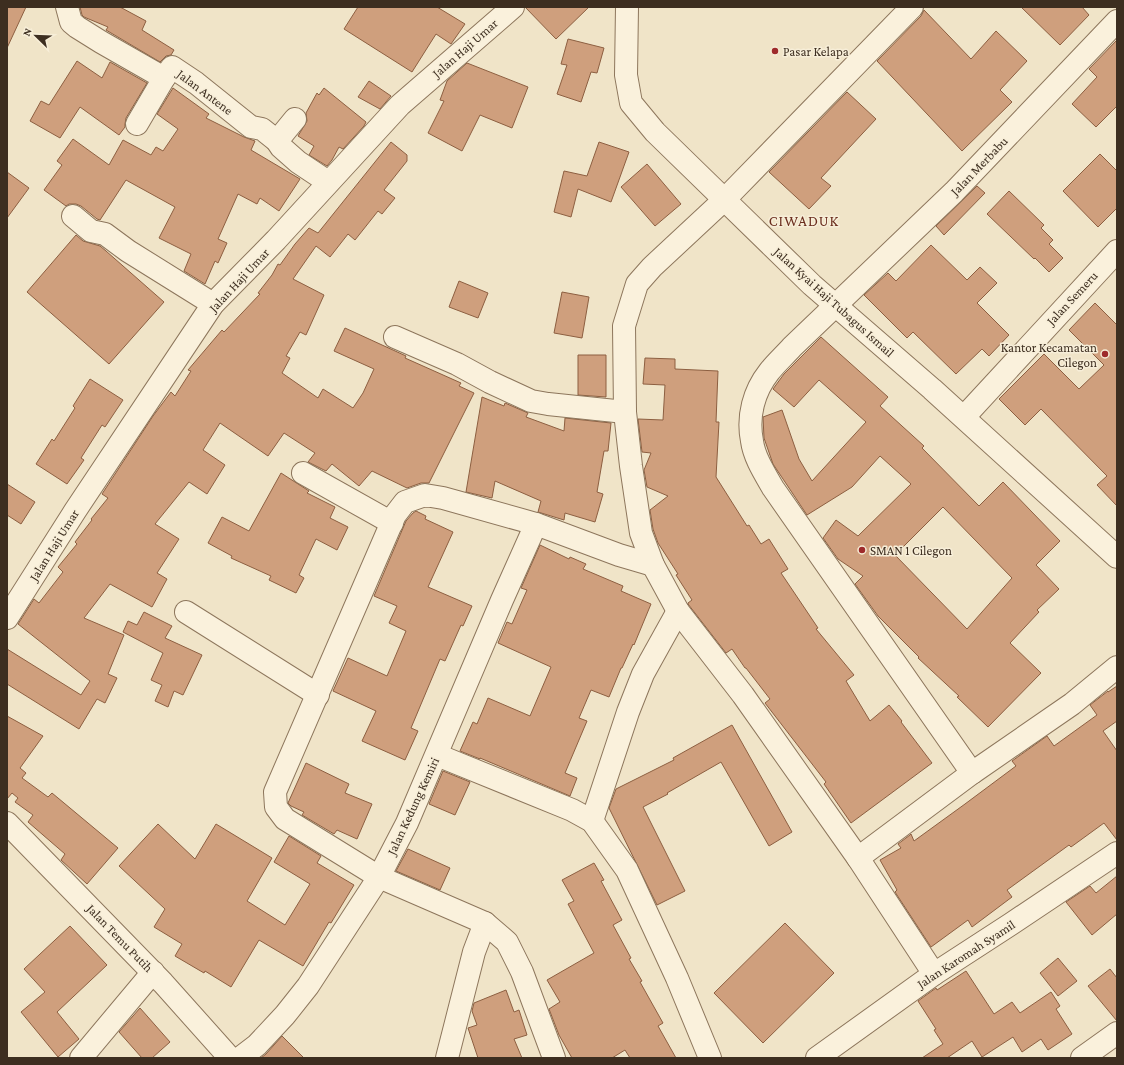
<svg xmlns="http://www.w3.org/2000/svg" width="1124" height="1065" font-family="'Crimson Pro',serif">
  <rect width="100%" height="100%" fill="#f0e4c8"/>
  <g fill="#cf9f7d" stroke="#8d5f41" fill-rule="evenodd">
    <polygon points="7,7 26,7 7,48"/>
    <polygon points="80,7 120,7 146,21 142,30 174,50 171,55 166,56 160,62 106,30 108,27 84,17 82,15"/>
    <polygon points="358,7 437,7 465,24 451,44 436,34 412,72 344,29"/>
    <polygon points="525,7 589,7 556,39"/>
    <polygon points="1021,7 1082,7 1089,15 1060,45"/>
    <polygon points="924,10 971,59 996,31 1027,61 1000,90 1012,102 962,151 877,61 921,16"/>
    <polygon points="568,39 604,48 597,73 591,72 581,102 557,94 567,65 561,64"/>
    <polygon points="1117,40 1117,106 1096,127 1072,104 1097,77 1089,69"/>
    <polygon points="77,61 102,78 110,62 147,83 126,118 125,124 125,127 119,135 80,107 60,138 30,121 41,101 49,105"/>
    <polygon points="467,63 528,87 512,128 480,115 462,151 428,133 444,101 440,100 447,81"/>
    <polygon points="369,81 391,96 380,109 358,97"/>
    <polygon points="173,88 209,114 206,118 244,137 255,141 251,150 300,179 279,211 260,198 257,204 238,194 218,239 227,243 218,263 215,261 205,284 184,271 191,254 159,238 175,207 126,180 100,220 97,219 81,206 76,204 69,204 66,206 44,190 62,165 57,161 73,139 109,165 123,140 151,155 156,147 163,151 178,129 157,114"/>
    <polygon points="324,88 366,122 364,126 343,149 339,147 332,160 327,166 309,155 314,146 298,136 307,121 306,113 317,93 319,95"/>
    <polygon points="847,92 876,119 821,178 831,186 809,209 769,172"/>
    <polygon points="391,142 407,155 407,161 384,190 395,198 382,214 378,211 355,240 348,234 330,257 316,246 293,279 324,295 306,335 300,332 286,356 290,358 282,373 318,398 323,389 353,408 363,393 374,369 334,351 345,328 406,356 405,358 461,383 459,386 474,393 429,483 421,483 407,488 372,471 359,486 332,464 326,471 308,462 315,453 284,433 268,456 220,423 203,450 225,465 207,494 189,482 155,524 179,539 157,573 167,579 152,607 110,584 84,618 124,635 108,674 117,678 105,703 97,699 79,729 7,684 7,649 81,695 90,681 18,624 34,599 39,603 63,572 58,567 77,544 75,542 92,520 91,519 108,498 102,494 153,416 171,392 175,396 191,371 188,370 222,330 224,332 260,294 258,293 272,275 278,264 280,265 295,244 309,228 318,233"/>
    <polygon points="599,142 629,152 611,202 578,189 571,217 554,212 564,171 587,176"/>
    <polygon points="1100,154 1117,171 1117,208 1098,227 1063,191"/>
    <polygon points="647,164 681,204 655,226 621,187"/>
    <polygon points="7,172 29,188 7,218"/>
    <polygon points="977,186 985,193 944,235 936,226"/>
    <polygon points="1009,191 1044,225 1041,228 1053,240 1049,244 1063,258 1049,272 1035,258 1034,259 987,214"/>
    <polygon points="76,235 83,241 100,246 106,251 164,302 109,364 27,292"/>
    <polygon points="931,245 967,280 980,267 997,283 977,303 1009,335 989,356 982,349 956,374 913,332 907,338 864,295 888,273 896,281"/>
    <polygon points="459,281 488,293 478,318 449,307"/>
    <polygon points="562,292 589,297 582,338 554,333"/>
    <polygon points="1095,303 1117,325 1117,506 1097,485 1107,476 1041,409 1025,425 999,399 1044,354 1079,389 1104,365 1069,330"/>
    <path d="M821,337L888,397L880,406L924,446L922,448L979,506L1003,482L1060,541L1036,565L1059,589L1037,610L1039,612L1010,643L1041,673L988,727L957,697L959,696L918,658L919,657L878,616L855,584L863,576L838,559L823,538L836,520L858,536L911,484L880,456L852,487L807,515L773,464L764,438L763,417L782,410L799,459L812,481L866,422L819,380L794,407L773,389L784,374ZM943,507L1012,578L967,629L895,555Z"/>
    <polygon points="578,355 606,355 606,397 578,395"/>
    <polygon points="645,358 675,359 675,369 718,371 716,422 719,422 716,477 747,526 749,525 761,544 769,539 788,569 781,573 818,628 816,629 854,675 846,681 870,721 889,705 902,721 901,722 932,763 851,823 824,784 826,782 765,703 770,699 746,668 745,668 732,649 726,653 688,604 688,603 692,600 676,575 678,574 658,543 653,529 650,510 668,496 647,487 644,470 651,453 642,452 638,419 663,420 665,385 643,384"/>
    <polygon points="90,379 123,400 105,427 102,425 81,458 84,460 67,484 36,464 52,439 54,441 75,408 73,406"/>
    <polygon points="482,397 504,406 505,403 528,413 526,417 564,431 565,418 611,423 608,451 604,451 597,492 603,494 595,522 565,513 564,520 538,512 541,501 495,481 492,498 466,492"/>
    <polygon points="281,473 309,491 307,493 335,507 330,518 348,527 337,550 316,539 299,575 304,578 296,593 269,580 271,576 231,558 232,556 208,543 222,517 249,531"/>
    <polygon points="7,484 35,502 21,524 7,515"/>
    <polygon points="416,511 426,516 425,519 453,532 428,587 472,606 463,626 461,625 445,661 440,659 411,728 418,731 405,760 362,741 376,711 333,691 348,658 387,676 406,631 389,623 397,606 374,596 406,521 413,513"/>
    <polygon points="540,545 569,559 570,557 586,564 583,569 623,586 621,591 651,604 634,645 633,644 622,668 621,668 609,697 591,690 579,718 587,721 565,773 577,778 570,796 480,758 480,759 460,751 473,722 477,724 488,698 530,716 551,667 498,643 507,622 512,624 527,590 521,588"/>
    <polygon points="144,612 172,626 165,638 202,655 183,695 174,691 168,707 155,701 162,685 151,680 163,653 123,632 128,621 137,625"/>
    <polygon points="1117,686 1117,721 1103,731 1117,751 1117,840 1104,823 1071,847 1069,845 1007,890 1012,897 972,927 968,920 931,947 895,892 897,890 880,860 901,848 898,844 910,835 911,834 914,841 965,804 1016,766 1012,761 1047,736 1054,746 1097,715 1090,705 1108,691 1108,692"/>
    <polygon points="7,716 43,736 20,768 26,773 22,778 48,797 52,793 118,848 87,884 61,860 65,854 28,822 33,815 15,802 18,798 12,793 7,799"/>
    <polygon points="732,725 792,832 769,846 721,762 667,793 668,794 643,807 685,891 657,905 609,808 616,789 674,760 673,758"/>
    <polygon points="306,763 349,784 345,793 372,804 357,839 337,830 334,834 302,815 304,812 291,806 288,803"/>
    <polygon points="443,771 470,782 455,815 429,804"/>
    <polygon points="158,824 195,859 216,824 272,858 247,901 285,925 310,884 274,862 289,836 321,856 317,863 354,885 331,923 329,922 303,966 259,940 231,987 205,971 204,973 175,956 182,944 154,927 165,909 119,866"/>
    <polygon points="408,849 450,868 440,890 396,871"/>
    <polygon points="594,863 604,880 601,881 622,920 613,925 631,958 629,959 642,981 640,982 663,1023 658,1026 676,1058 630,1058 625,1050 612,1058 572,1058 559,1035 549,1009 560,1002 547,980 594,953 568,904 574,901 562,880"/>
    <polygon points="1117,876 1117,914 1092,935 1066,902 1090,886 1096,893"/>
    <polygon points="785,923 834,973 763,1043 714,993"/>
    <polygon points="70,926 107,965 57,1012 79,1039 58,1057 21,1012 45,992 24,969"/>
    <polygon points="1058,958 1077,981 1058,996 1040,973"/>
    <polygon points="1110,969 1117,978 1117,1021 1088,986"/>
    <polygon points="966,971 994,1014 1012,1002 1020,1013 1051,992 1060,1006 1056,1009 1072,1034 1048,1050 1041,1039 1022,1052 1013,1037 982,1057 972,1041 947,1058 922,1058 943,1044 934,1030 936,1029 918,1001 936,988 937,990"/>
    <polygon points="506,990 514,1012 519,1010 527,1035 514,1039 522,1058 478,1058 468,1028 477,1025 472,1011 474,1003"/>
    <polygon points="140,1008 170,1042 152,1058 142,1058 119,1032"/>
    <polygon points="282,1036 304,1058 261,1058 266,1054"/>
  </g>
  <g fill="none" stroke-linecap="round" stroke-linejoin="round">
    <g stroke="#8d765c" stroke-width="24">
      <g id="minor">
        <polyline points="67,7 71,22 77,27 101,42 164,78 172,67 196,83 251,127 262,129 277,141 281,147 298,162 328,182"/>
        <polyline points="627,7 626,75 631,103 655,132 812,285 932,389 1117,557"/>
        <polyline points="912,7 725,199 652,267 637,284 624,326 625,412 631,466 641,533 653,565 678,611 743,695 858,858 934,974"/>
        <polyline points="137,124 164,78"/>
        <polyline points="277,141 295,119"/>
        <polyline points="73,216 91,231 105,234 128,251 213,304"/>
        <polyline points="395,337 457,364 490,382 531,401 548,404 625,412"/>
        <polyline points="964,417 1117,251"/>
        <polyline points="303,473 392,523"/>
        <polyline points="186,612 318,695"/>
        <polyline points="7,618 75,511 213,304 276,240 400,105 513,7"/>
        <polyline points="437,755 572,810 592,821 627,870 677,978 710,1058"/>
        <path d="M972,773L773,488C765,474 754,457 752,441C747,416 754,391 769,372C776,363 785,355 792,347L954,192L1117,21"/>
        <polyline points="592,821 628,712 643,674 678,611"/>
        <polyline points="7,823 163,983 230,1058"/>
        <polyline points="858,858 972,773 1072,704 1117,667"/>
        <polyline points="81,1058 153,972"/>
        <polyline points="240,1058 257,1045 285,1015 308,986 379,877 407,823 502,600 536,524"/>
        <polyline points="447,1058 474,952 485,923"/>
        <polyline points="554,1058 522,972 507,942 485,923 379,877 285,819 276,807 275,792 395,515 405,502 425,495 443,498 536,524 619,555 653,565"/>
        <polyline points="817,1058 934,974 1011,924 1117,853"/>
        <polyline points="1082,1058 1117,1033"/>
      </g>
    </g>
    <use href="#minor" stroke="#faf1dc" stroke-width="22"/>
  </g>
  <g fill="#9e2a2b" stroke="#f7eed8" stroke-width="1.5">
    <circle cx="775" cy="51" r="4"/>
    <circle cx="1105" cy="354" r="4"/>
    <circle cx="862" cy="550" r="4"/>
  </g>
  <g text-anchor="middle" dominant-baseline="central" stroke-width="3" stroke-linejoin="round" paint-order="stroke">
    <g font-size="13" fill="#3d2e20" stroke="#f7eed8">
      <text transform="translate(465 48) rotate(-41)">Jalan Haji Umar</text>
      <text transform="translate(205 92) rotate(37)">Jalan Antene</text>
      <text transform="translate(979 166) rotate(-46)">Jalan Merbabu</text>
      <text transform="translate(239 280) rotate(-47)">Jalan Haji Umar</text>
      <text transform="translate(1072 298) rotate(-47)">Jalan Semeru</text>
      <text transform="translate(834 302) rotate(42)">Jalan Kyai Haji Tubagus Ismail</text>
      <text transform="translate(54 545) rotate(-58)">Jalan Haji Umar</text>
      <text transform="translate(413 806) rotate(-65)">Jalan Kedung Kemiri</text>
      <text transform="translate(120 938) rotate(46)">Jalan Temu Putih</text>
      <text transform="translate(966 954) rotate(-33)">Jalan Karomah Syamil</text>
    </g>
    <g font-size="13" fill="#3d2e20" stroke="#f7eed8" text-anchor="start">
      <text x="783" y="51">Pasar Kelapa</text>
      <text x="1097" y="347" text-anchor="end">Kantor Kecamatan<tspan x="1097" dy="15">Cilegon</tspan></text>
      <text x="870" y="550">SMAN 1 Cilegon</text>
    </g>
    <g font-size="15" letter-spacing="1" fill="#6b2e1e" stroke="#f7eed8">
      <text x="804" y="221">CIWADUK</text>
    </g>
  </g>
  <rect width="1124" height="1065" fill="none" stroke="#3d2e20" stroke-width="16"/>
  <g transform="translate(36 36) rotate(293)" stroke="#f7eed8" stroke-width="3" paint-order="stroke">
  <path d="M0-3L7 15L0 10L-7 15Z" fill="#3d2e20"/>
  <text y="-6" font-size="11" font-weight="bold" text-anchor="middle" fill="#3d2e20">N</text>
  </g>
</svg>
